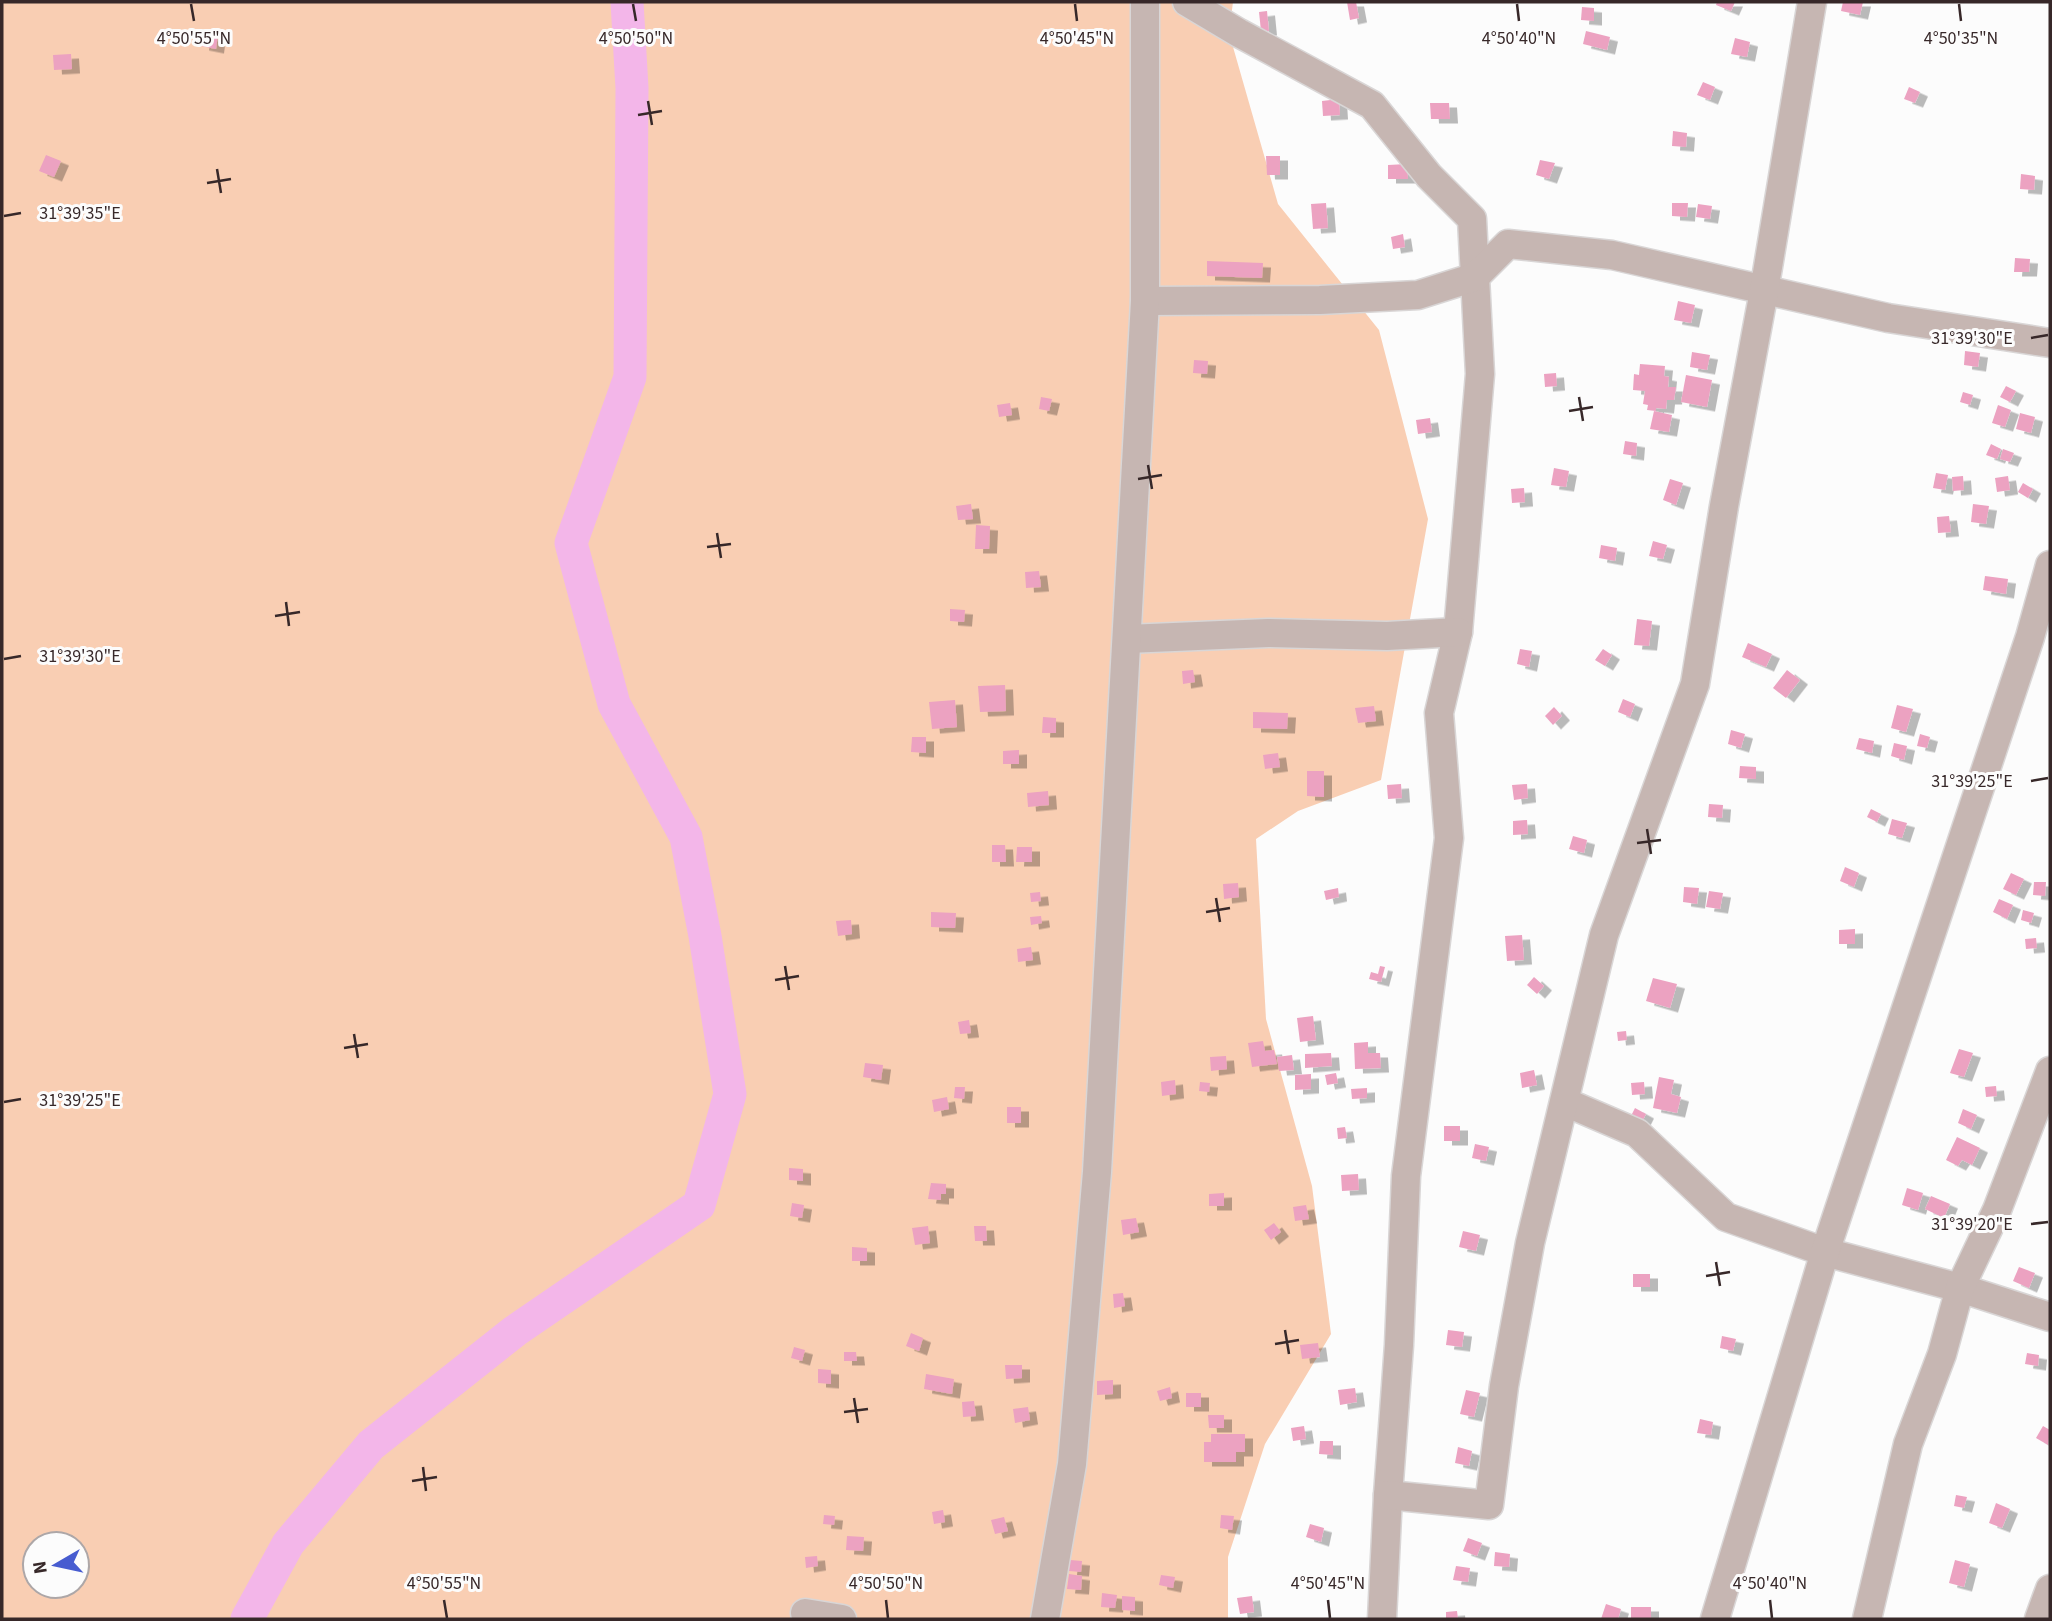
<svg xmlns="http://www.w3.org/2000/svg" width="2052" height="1621" font-family="'Source Sans 3',sans-serif">
  <defs>
    <filter id="shadow"><feDropShadow dx="8" dy="4.5" stdDeviation="0" flood-color="#0004"/></filter>
  </defs>
  <rect width="100%" height="100%" fill="#fcfcfc"/>
  <path fill="#f9ceb3" fill-rule="evenodd" d="M2,2H1233L1229,33L1278,204L1379,330L1428,519L1381,780L1298,811L1256,839L1266,1019L1312,1186L1331,1334L1265,1444L1228,1557V1619H2ZM35,1544H77V1586H35Z"/>
  <g fill="none" stroke-linecap="round" stroke-linejoin="round">
    <polyline stroke="#f3b6e9" stroke-width="33" points="247,1619 288,1544 371,1445 515,1331 699,1205 730,1094 705,936 686,837 614,704 571,543 630,377 632,88 627,2"/>
  </g>
  <g fill="#eca2c1" filter="url(#shadow)">
    <polygon points="1347,2 1356,2 1359,18 1350,20"/>
    <polygon points="1717,2 1735,2 1731,11 1716,5"/>
    <polygon points="1843,2 1863,2 1860,15 1841,11"/>
    <polygon points="1582,7 1594,8 1594,21 1581,20"/>
    <polygon points="1267,11 1269,31 1261,31 1259,12"/>
    <polygon points="1586,31 1610,37 1607,50 1583,44"/>
    <polygon points="203,32 218,34 216,49 201,46"/>
    <polygon points="1735,38 1750,42 1747,57 1731,54"/>
    <polygon points="71,54 72,69 54,70 53,55"/>
    <polygon points="1703,82 1715,87 1710,100 1697,95"/>
    <polygon points="1909,87 1920,92 1915,103 1904,99"/>
    <polygon points="1339,99 1340,115 1323,116 1322,101"/>
    <polygon points="1430,103 1449,103 1450,119 1431,119"/>
    <polygon points="1673,131 1687,133 1686,147 1672,146"/>
    <polygon points="46,155 61,161 54,177 39,171"/>
    <polygon points="1266,156 1280,156 1280,175 1267,175"/>
    <polygon points="1540,160 1555,163 1549,179 1536,175"/>
    <polygon points="1407,164 1408,179 1388,179 1388,165"/>
    <polygon points="2021,174 2035,176 2034,190 2020,189"/>
    <polygon points="1326,203 1328,228 1313,229 1311,204"/>
    <polygon points="1672,203 1688,203 1687,217 1672,216"/>
    <polygon points="1698,204 1712,206 1710,219 1696,217"/>
    <polygon points="1403,234 1405,247 1393,249 1391,237"/>
    <polygon points="2015,258 2030,259 2029,272 2014,272"/>
    <polygon points="1207,261 1263,263 1262,278 1207,276"/>
    <polygon points="1678,301 1695,305 1691,323 1674,320"/>
    <polygon points="1965,351 1980,353 1978,367 1964,365"/>
    <polygon points="1692,352 1710,355 1707,370 1690,367"/>
    <polygon points="1194,360 1208,361 1207,374 1193,373"/>
    <polygon points="1640,364 1665,366 1664,376 1669,377 1668,387 1676,387 1674,400 1667,400 1666,409 1656,408 1656,411 1647,410 1648,405 1643,404 1645,391 1633,390 1634,374 1639,375"/>
    <polygon points="1556,373 1557,386 1545,387 1544,374"/>
    <polygon points="1686,375 1712,380 1707,407 1681,402"/>
    <polygon points="2006,386 2016,391 2010,402 2000,397"/>
    <polygon points="1963,392 1973,395 1970,405 1960,402"/>
    <polygon points="1041,397 1052,399 1049,411 1039,409"/>
    <polygon points="1010,403 1012,415 999,417 997,405"/>
    <polygon points="1998,405 2011,410 2005,427 1992,423"/>
    <polygon points="1654,411 1672,415 1669,432 1650,429"/>
    <polygon points="2020,413 2035,417 2031,433 2016,429"/>
    <polygon points="1430,418 1432,432 1418,434 1416,420"/>
    <polygon points="1625,441 1637,443 1636,456 1623,454"/>
    <polygon points="1991,444 2001,449 1997,459 1986,455"/>
    <polygon points="2003,449 2014,453 2010,462 2000,459"/>
    <polygon points="1554,468 1569,471 1566,487 1551,485"/>
    <polygon points="1936,473 1948,475 1945,490 1933,488"/>
    <polygon points="1963,476 1964,490 1953,491 1952,477"/>
    <polygon points="2008,476 2010,490 1997,492 1995,478"/>
    <polygon points="1670,479 1683,483 1676,505 1663,500"/>
    <polygon points="2023,483 2033,489 2028,498 2018,492"/>
    <polygon points="1524,488 1525,502 1512,503 1511,489"/>
    <polygon points="971,504 973,519 958,520 956,506"/>
    <polygon points="1973,504 1989,506 1986,524 1971,522"/>
    <polygon points="1949,516 1951,532 1938,533 1937,517"/>
    <polygon points="976,525 990,526 989,549 975,549"/>
    <polygon points="1653,541 1667,545 1663,559 1649,556"/>
    <polygon points="1601,545 1617,548 1615,561 1599,558"/>
    <polygon points="1039,571 1041,587 1026,588 1025,572"/>
    <polygon points="1985,576 2008,579 2006,594 1983,590"/>
    <polygon points="950,609 965,610 964,622 950,621"/>
    <polygon points="1637,619 1652,621 1649,646 1634,645"/>
    <polygon points="1748,643 1772,654 1766,667 1742,657"/>
    <polygon points="1520,649 1532,651 1529,667 1517,664"/>
    <polygon points="1603,649 1612,655 1605,666 1595,660"/>
    <polygon points="1193,670 1195,682 1183,684 1182,671"/>
    <polygon points="1787,670 1800,680 1786,698 1773,688"/>
    <polygon points="1005,685 1006,711 980,712 978,686"/>
    <polygon points="1623,699 1635,704 1630,717 1618,712"/>
    <polygon points="955,700 957,727 932,729 929,702"/>
    <polygon points="1897,705 1913,709 1906,732 1891,728"/>
    <polygon points="1374,706 1376,721 1358,723 1355,708"/>
    <polygon points="1554,707 1562,716 1553,725 1545,716"/>
    <polygon points="1253,712 1288,713 1287,729 1253,728"/>
    <polygon points="1043,717 1056,718 1056,733 1042,733"/>
    <polygon points="1731,730 1745,734 1741,748 1728,744"/>
    <polygon points="1920,734 1930,737 1927,748 1917,746"/>
    <polygon points="912,737 926,737 926,753 911,752"/>
    <polygon points="1859,738 1874,741 1872,753 1856,749"/>
    <polygon points="1894,743 1907,746 1904,760 1891,756"/>
    <polygon points="1019,750 1019,764 1003,764 1003,751"/>
    <polygon points="1278,753 1280,767 1265,769 1263,755"/>
    <polygon points="1740,766 1756,767 1756,779 1739,778"/>
    <polygon points="1307,771 1324,771 1324,797 1307,796"/>
    <polygon points="1401,784 1402,798 1388,799 1387,785"/>
    <polygon points="1527,784 1528,798 1514,800 1512,785"/>
    <polygon points="1048,791 1049,805 1028,807 1027,793"/>
    <polygon points="1709,804 1723,805 1722,818 1708,817"/>
    <polygon points="1871,809 1881,814 1877,822 1867,817"/>
    <polygon points="1892,819 1907,823 1902,838 1888,834"/>
    <polygon points="1527,820 1528,834 1513,835 1513,821"/>
    <polygon points="1573,836 1587,840 1584,853 1569,849"/>
    <polygon points="992,845 1005,845 1006,862 992,862"/>
    <polygon points="1017,847 1032,847 1032,862 1016,862"/>
    <polygon points="1845,867 1859,873 1854,887 1840,881"/>
    <polygon points="2011,873 2024,879 2016,895 2003,889"/>
    <polygon points="2034,882 2046,882 2045,896 2033,895"/>
    <polygon points="1238,883 1239,897 1224,899 1223,884"/>
    <polygon points="1684,887 1699,888 1697,904 1683,902"/>
    <polygon points="1338,888 1339,897 1326,900 1324,891"/>
    <polygon points="1709,891 1723,893 1720,909 1706,907"/>
    <polygon points="1040,892 1041,901 1031,902 1030,893"/>
    <polygon points="1999,899 2013,905 2007,919 1993,912"/>
    <polygon points="2023,910 2034,913 2031,923 2021,920"/>
    <polygon points="931,912 956,913 955,928 931,927"/>
    <polygon points="1041,916 1042,923 1031,925 1030,917"/>
    <polygon points="851,920 852,934 838,936 836,921"/>
    <polygon points="1855,929 1855,944 1839,944 1839,930"/>
    <polygon points="1522,935 1524,960 1507,961 1505,936"/>
    <polygon points="2036,938 2037,948 2026,949 2025,939"/>
    <polygon points="1031,947 1033,960 1018,962 1017,949"/>
    <polygon points="1380,966 1385,967 1381,982 1369,979 1371,972 1378,974"/>
    <polygon points="1534,977 1544,986 1537,994 1527,985"/>
    <polygon points="1653,978 1677,984 1670,1008 1646,1001"/>
    <polygon points="1313,1016 1316,1040 1300,1042 1297,1018"/>
    <polygon points="969,1020 971,1033 960,1034 958,1022"/>
    <polygon points="1626,1031 1627,1040 1618,1041 1617,1032"/>
    <polygon points="1263,1041 1265,1051 1274,1050 1277,1064 1252,1067 1248,1043"/>
    <polygon points="1368,1042 1368,1053 1380,1053 1381,1068 1355,1069 1354,1043"/>
    <polygon points="1959,1049 1973,1053 1964,1077 1950,1073"/>
    <polygon points="1331,1053 1332,1066 1305,1068 1305,1054"/>
    <polygon points="1292,1055 1294,1070 1279,1071 1277,1057"/>
    <polygon points="1226,1056 1227,1069 1211,1071 1210,1057"/>
    <polygon points="865,1063 883,1065 881,1080 863,1077"/>
    <polygon points="1534,1070 1537,1085 1522,1088 1520,1073"/>
    <polygon points="1336,1073 1338,1083 1327,1085 1325,1075"/>
    <polygon points="1311,1074 1311,1089 1295,1090 1295,1075"/>
    <polygon points="1659,1077 1674,1080 1671,1094 1681,1097 1677,1113 1653,1108"/>
    <polygon points="1175,1080 1176,1094 1162,1096 1161,1082"/>
    <polygon points="1200,1082 1210,1083 1209,1092 1199,1091"/>
    <polygon points="1644,1082 1645,1094 1632,1095 1631,1083"/>
    <polygon points="1996,1086 1997,1096 1986,1097 1985,1087"/>
    <polygon points="955,1087 965,1087 964,1099 954,1098"/>
    <polygon points="1367,1088 1367,1098 1352,1099 1351,1089"/>
    <polygon points="947,1097 949,1109 934,1112 932,1100"/>
    <rect x="1007" y="1107" width="14" height="16"/>
    <polygon points="1635,1108 1646,1114 1639,1128 1628,1122"/>
    <polygon points="1963,1109 1977,1115 1971,1129 1958,1123"/>
    <rect x="1444" y="1126" width="16" height="15"/>
    <polygon points="1345,1127 1347,1138 1338,1139 1337,1128"/>
    <polygon points="1957,1137 1980,1148 1972,1165 1962,1160 1958,1166 1946,1160"/>
    <polygon points="1475,1144 1489,1147 1486,1161 1472,1158"/>
    <polygon points="789,1168 803,1169 803,1181 789,1180"/>
    <polygon points="1358,1174 1359,1190 1342,1191 1341,1175"/>
    <polygon points="931,1183 946,1184 946,1194 941,1194 941,1200 928,1199"/>
    <polygon points="1907,1188 1923,1193 1918,1210 1902,1205"/>
    <polygon points="1224,1193 1224,1206 1209,1206 1209,1194"/>
    <polygon points="1931,1196 1950,1204 1944,1218 1925,1209"/>
    <polygon points="792,1203 804,1205 802,1218 790,1216"/>
    <polygon points="1306,1205 1309,1219 1295,1221 1293,1207"/>
    <polygon points="1136,1218 1139,1232 1123,1235 1121,1220"/>
    <polygon points="1274,1223 1281,1232 1271,1240 1264,1230"/>
    <polygon points="928,1226 930,1243 915,1245 912,1228"/>
    <polygon points="974,1226 986,1226 987,1241 975,1241"/>
    <polygon points="1463,1231 1480,1235 1476,1251 1459,1247"/>
    <polygon points="852,1247 867,1248 867,1261 852,1261"/>
    <polygon points="2019,1267 2035,1273 2029,1288 2013,1281"/>
    <rect x="1633" y="1274" width="17" height="13"/>
    <polygon points="1123,1293 1125,1306 1114,1308 1113,1294"/>
    <polygon points="1448,1330 1464,1332 1462,1347 1446,1345"/>
    <polygon points="911,1333 923,1338 919,1351 906,1346"/>
    <polygon points="1722,1336 1736,1339 1733,1351 1720,1348"/>
    <polygon points="1318,1343 1320,1357 1302,1359 1300,1345"/>
    <polygon points="794,1347 805,1350 802,1361 791,1358"/>
    <polygon points="844,1352 856,1352 857,1361 844,1361"/>
    <polygon points="2027,1353 2039,1355 2038,1366 2025,1364"/>
    <polygon points="1005,1365 1022,1365 1022,1378 1006,1379"/>
    <polygon points="818,1369 831,1370 831,1384 818,1383"/>
    <polygon points="926,1374 954,1379 952,1394 924,1389"/>
    <polygon points="1113,1380 1113,1394 1097,1395 1097,1381"/>
    <polygon points="1170,1387 1172,1398 1160,1401 1157,1391"/>
    <polygon points="1355,1388 1357,1402 1340,1405 1338,1390"/>
    <polygon points="1466,1390 1480,1393 1474,1417 1460,1414"/>
    <rect x="1186" y="1393" width="15" height="14"/>
    <polygon points="974,1401 976,1416 963,1417 962,1402"/>
    <polygon points="1028,1407 1030,1420 1015,1423 1013,1409"/>
    <polygon points="1208,1415 1224,1415 1224,1428 1209,1428"/>
    <polygon points="1700,1419 1713,1422 1711,1435 1697,1433"/>
    <polygon points="1304,1426 1306,1439 1293,1441 1291,1428"/>
    <polygon points="2043,1426 2050,1430 2048,1445 2036,1438"/>
    <polygon points="1211,1434 1245,1434 1245,1452 1236,1452 1236,1462 1204,1462 1204,1442 1211,1442"/>
    <polygon points="1320,1441 1333,1441 1333,1455 1319,1454"/>
    <polygon points="1458,1447 1472,1451 1469,1466 1455,1463"/>
    <polygon points="1956,1495 1967,1497 1964,1508 1954,1506"/>
    <polygon points="1996,1503 2010,1509 2002,1528 1989,1523"/>
    <polygon points="943,1510 945,1522 934,1524 932,1512"/>
    <polygon points="824,1515 835,1516 834,1525 823,1524"/>
    <polygon points="1221,1515 1234,1516 1232,1530 1220,1528"/>
    <polygon points="1004,1517 1008,1531 995,1534 991,1520"/>
    <polygon points="1310,1524 1324,1528 1321,1542 1306,1537"/>
    <polygon points="847,1536 864,1537 863,1551 846,1550"/>
    <polygon points="1468,1538 1482,1543 1477,1556 1463,1551"/>
    <polygon points="1495,1552 1510,1554 1509,1567 1494,1566"/>
    <polygon points="817,1556 818,1566 806,1568 805,1557"/>
    <polygon points="1070,1560 1082,1561 1081,1572 1069,1571"/>
    <polygon points="1955,1560 1970,1564 1964,1587 1949,1583"/>
    <polygon points="1456,1566 1470,1568 1468,1582 1453,1580"/>
    <polygon points="1069,1574 1082,1576 1081,1590 1067,1589"/>
    <polygon points="1161,1575 1175,1577 1173,1588 1159,1585"/>
    <polygon points="1102,1593 1117,1595 1115,1608 1101,1607"/>
    <polygon points="1122,1596 1135,1597 1135,1611 1122,1610"/>
    <polygon points="1252,1596 1254,1612 1240,1614 1237,1598"/>
    <polygon points="1606,1604 1621,1609 1618,1619 1601,1619"/>
    <rect x="1631" y="1607" width="20" height="12"/>
    <polygon points="1457,1611 1458,1619 1446,1619 1446,1612"/>
  </g>
  <g fill="none" stroke-linecap="round" stroke-linejoin="round">
    <g stroke="#d9d6d6" stroke-width="31">
      <g id="minor">
        <polyline points="1187,2 1239,33 1372,105 1429,176 1472,219 1480,374 1458,632 1439,713 1449,838 1406,1176 1399,1345 1388,1495 1382,1619"/>
        <polyline points="1145,301 1320,300 1418,295 1475,277 1508,244 1612,255 1888,318 2050,343"/>
        <polyline points="1127,639 1268,633 1387,636 1458,632"/>
        <polyline points="1565,1102 1637,1133 1726,1217 1825,1252 1960,1288 2050,1317"/>
        <polyline points="1388,1495 1489,1505 1504,1386 1530,1243 1604,935 1695,684 1724,506 1764,291 1812,2"/>
        <polyline points="805,1613 842,1619"/>
        <polyline points="1045,1619 1072,1464 1097,1172 1145,301 1145,2"/>
        <polyline points="1715,1619 1825,1252 2030,637 2050,565"/>
        <polyline points="1867,1619 1908,1444 1942,1354 1960,1288 1997,1210 2050,1071"/>
        <polyline points="2039,1619 2050,1589"/>
      </g>
    </g>
    <use href="#minor" stroke="#c6b6b2" stroke-width="28"/>
  </g>
  <path fill="none" stroke="#372829" stroke-width="2.5" d="M191,4L194,21M633,4L636,21M1075,4L1077,21M1517,4L1519,21M1959,4L1961,21M648,101L652,125M638,115L662,111M217,169L221,193M207,183L231,179M4,216L21,213M2031,338L2048,335M1579,397L1583,421M1569,411L1593,407M1148,465L1152,489M1138,479L1162,475M717,533L721,558M707,547L731,544M286,602L289,626M275,616L300,612M4,659L21,656M2031,781L2048,778M1647,829L1651,854M1637,843L1661,840M1216,898L1220,922M1206,912L1230,908M785,966L789,990M775,980L799,976M354,1034L358,1058M344,1048L368,1044M4,1102L21,1099M2031,1224L2048,1222M1716,1262L1720,1286M1706,1276L1730,1272M1285,1330L1289,1354M1275,1344L1299,1340M854,1398L858,1423M844,1412L868,1409M423,1467L426,1491M412,1481L437,1477M444,1600L447,1618M886,1600L888,1618M1328,1600L1330,1618M1770,1600L1772,1618"/>
  <g font-size="18" text-anchor="middle" fill="#372829" stroke="#fcfcfc" stroke-width="6" stroke-linejoin="round" paint-order="stroke">
    <text x="1961" y="44">4°50'35"N</text>
    <text x="194" y="44">4°50'55"N</text>
    <text x="636" y="44">4°50'50"N</text>
    <text x="1077" y="44">4°50'45"N</text>
    <text x="1519" y="44">4°50'40"N</text>
    <text x="80" y="219">31°39'35"E</text>
    <text x="1972" y="344">31°39'30"E</text>
    <text x="80" y="662">31°39'30"E</text>
    <text x="1972" y="787">31°39'25"E</text>
    <text x="80" y="1106">31°39'25"E</text>
    <text x="1972" y="1230">31°39'20"E</text>
    <text x="444" y="1589">4°50'55"N</text>
    <text x="886" y="1589">4°50'50"N</text>
    <text x="1328" y="1589">4°50'45"N</text>
    <text x="1770" y="1589">4°50'40"N</text>
  </g>
  <rect width="2052" height="1621" fill="none" stroke="#372829" stroke-width="7"/>
  <g transform="translate(56 1565) rotate(261)"><circle r="33" fill="#fcfcfc" stroke="#ada7a8" stroke-width="2"/>
  <path d="M0-5L12 26L0 18L-12 26Z" fill="#475cd0"/>
  <text y="-10" font-size="19" font-weight="bold" text-anchor="middle" fill="#372829">N</text>
  </g>
</svg>
